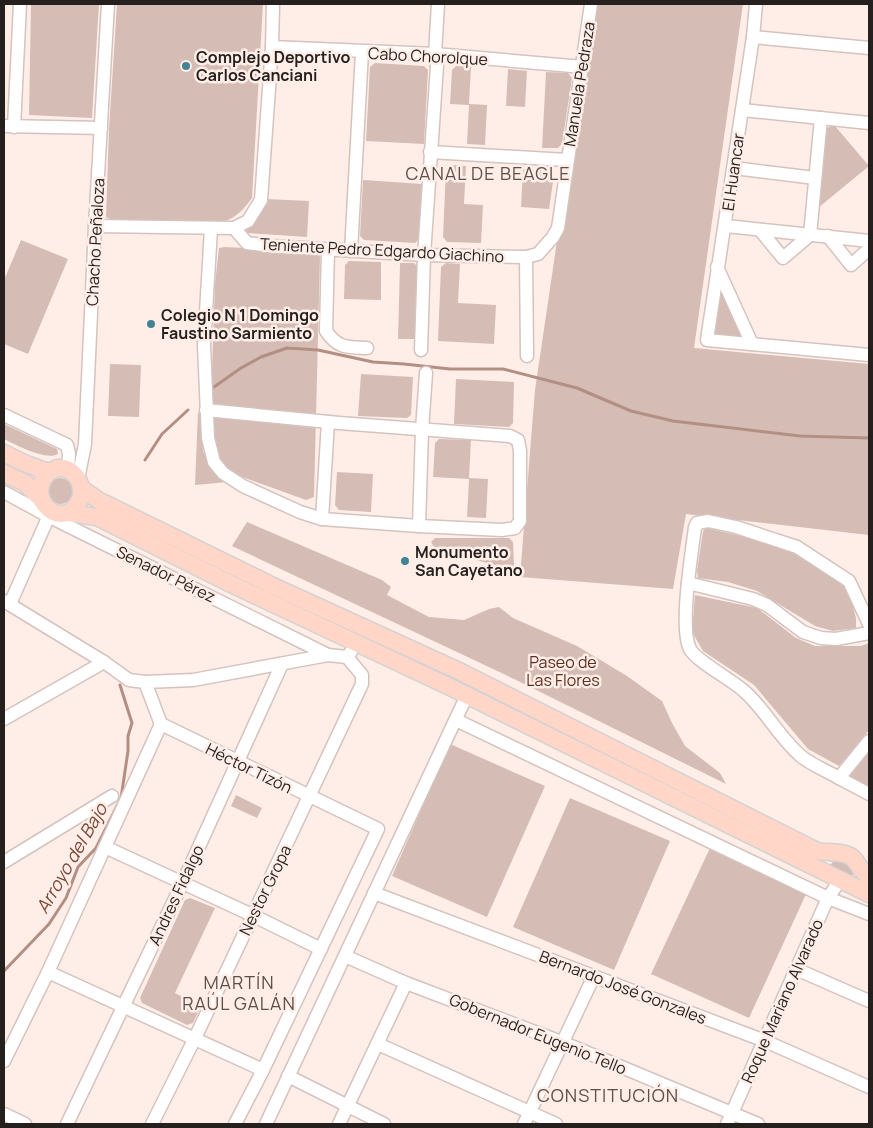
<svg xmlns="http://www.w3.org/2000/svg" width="873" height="1128" font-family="Manrope,sans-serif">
  <rect width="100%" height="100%" fill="#ffeee8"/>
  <g fill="#d5bdb5">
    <polygon points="31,4 99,4 92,118 29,115"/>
    <path d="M117,4H263L252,198C246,206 240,214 230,219C211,229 136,221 110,219L106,217L109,129Z"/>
    <polygon points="592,4 743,4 694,348 869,364 869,535 686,514 673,589 520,577 535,390"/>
    <polygon points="375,63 424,66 428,70 424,144 366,141 370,67"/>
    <polygon points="456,66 471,67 469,104 487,105 485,145 467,144 469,105 450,104 452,70"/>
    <polygon points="508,69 527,71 525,107 506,106"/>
    <polygon points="546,72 568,73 572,78 562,144 558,148 542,148"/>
    <polygon points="831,126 835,126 869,166 818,208 826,129"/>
    <polygon points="451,165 466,166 464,204 483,205 481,243 447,242 443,237 446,169"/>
    <polygon points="523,169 550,171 554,175 549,209 521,207"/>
    <polygon points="363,180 422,184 419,239 415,243 364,240 360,236"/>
    <path d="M266,199L309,201L307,237L247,233L246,229C256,217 262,214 266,199Z"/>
    <polygon points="21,240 68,259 28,354 4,344 4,280"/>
    <polygon points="224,247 315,251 320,257 314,497 306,500 234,474 221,461 215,452 212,432 212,370 215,284 219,248"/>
    <polygon points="349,261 381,262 381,300 344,299 345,265"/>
    <polygon points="400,263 414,263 418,267 416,339 398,339"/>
    <polygon points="446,263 460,264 458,303 496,305 494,344 438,341 441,267"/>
    <polygon points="720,288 743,337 714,334"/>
    <polygon points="110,364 141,365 139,417 108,416"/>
    <polygon points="361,374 413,377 411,415 407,418 358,416"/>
    <polygon points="456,379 514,382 513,423 509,427 454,424"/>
    <polygon points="198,412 202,415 203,451 212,470 228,482 195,485"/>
    <path d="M4,424L57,449L58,454C46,461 16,445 4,439Z"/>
    <polygon points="439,439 471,440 469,478 488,479 486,518 467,517 469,479 433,477 435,443"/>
    <polygon points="337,472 373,474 371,512 339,510 335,505"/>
    <circle cx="60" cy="491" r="13"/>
    <polygon points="87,502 436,668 818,859 818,860 545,724 332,624 87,504"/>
    <polygon points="247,522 382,580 391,587 387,595 429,617 464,620 489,609 499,607 513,618 577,646 627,676 662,701 672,723 685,746 720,773 726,784 514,679 232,546"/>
    <polygon points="706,528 763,541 794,553 848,587 856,618 856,628 833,631 815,626 757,591 728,582 698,578 697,571 703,531"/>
    <polygon points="435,538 509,538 513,542 514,565 509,569 435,549 431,542"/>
    <polygon points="695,595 757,608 796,638 815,646 861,646 869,643 869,730 839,766 808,749 754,685 703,651 692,632"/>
    <polygon points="450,744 545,786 487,917 392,876"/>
    <polygon points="869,748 869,788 846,775"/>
    <polygon points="236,795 262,808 257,818 231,806"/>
    <polygon points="570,798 670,841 614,970 513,927"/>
    <polygon points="710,848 807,892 749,1018 651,974"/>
    <polygon points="844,858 854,869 852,878 829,867 834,860"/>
    <polygon points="190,898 215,908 175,993 201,1006 193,1023 187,1025 142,1003 140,998 185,900"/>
  </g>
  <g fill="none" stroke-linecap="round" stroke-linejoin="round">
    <g stroke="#b38f83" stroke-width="3">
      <polyline points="214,387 241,368 261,357 287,348 318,350 373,362 404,364 450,369 503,369 577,388 631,411 673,421 800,436 869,438"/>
      <polyline points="145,460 162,434 188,410"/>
      <polyline points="120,685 132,723 128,736 128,751 121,798"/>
      <polyline points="4,971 49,924 66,898 78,867 96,848 118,804"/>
    </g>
    <g stroke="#d4c3be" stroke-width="15">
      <g id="minor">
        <polyline points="756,4 753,37 707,340 869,355"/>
        <polyline points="753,37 869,48"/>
        <polyline points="272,47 435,54 583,67"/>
        <polyline points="742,110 869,123"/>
        <polyline points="4,126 101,128"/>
        <polyline points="14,127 20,4"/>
        <polyline points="430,152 567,160"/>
        <polyline points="734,168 815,178"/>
        <polyline points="95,226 234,228 248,221 261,200 272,47 273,4"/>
        <polyline points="726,226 869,241"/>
        <polyline points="234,228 247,243 271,246 424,255 526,257 538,254 553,237 558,228 591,4"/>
        <polyline points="760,230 783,258 810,235 821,118"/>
        <polyline points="828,236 851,265 869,249"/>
        <path d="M328,250L326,331C338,349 348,347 367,348"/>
        <polyline points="351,251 362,52"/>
        <polyline points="526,257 527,356"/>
        <polyline points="717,267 752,344"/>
        <polyline points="421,350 424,255 437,66 435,54 438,4"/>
        <polyline points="206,410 339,423 510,436 518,440 520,451 520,521 515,528 502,530 419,526 322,519 300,512 243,486 223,473 214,462 208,438 204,345 211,229"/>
        <polyline points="4,415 67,445 69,454 68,469"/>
        <polyline points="78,479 85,444 95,226 108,4"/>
        <polyline points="4,492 48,516 328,655"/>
        <polyline points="322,519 328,422"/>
        <polyline points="419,526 422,430 426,373"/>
        <polyline points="688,583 753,599 767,605 803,632 821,638 836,639 869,633"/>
        <polyline points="4,601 104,662 129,680 145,682 193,680 328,655 347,657 351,652"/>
        <polyline points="10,604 51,511"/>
        <path d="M869,624L849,581L797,547L736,527L708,521L697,523L695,527C692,552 679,628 690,649C695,660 732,680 744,691C766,710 779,738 802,757C812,765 827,771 839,778L869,741"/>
        <polyline points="145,682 161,724 378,829 263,1070 235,1124"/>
        <polyline points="4,719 104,662"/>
        <polyline points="456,720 828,898 869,914"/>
        <polyline points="839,778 869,794"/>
        <polyline points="105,847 252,915 321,949"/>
        <polyline points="4,862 112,796"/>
        <polyline points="374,893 765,1041 869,1087"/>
        <polyline points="345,956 406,983 564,1043 758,1124"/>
        <polyline points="796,969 869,1001"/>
        <polyline points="48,972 263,1070"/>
        <polyline points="378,1044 556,1124"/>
        <polyline points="4,1061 48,972 161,724"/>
        <polyline points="288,1076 384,1124"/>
        <polyline points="4,1114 25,1124"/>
        <polyline points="67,1124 182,884 282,664"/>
        <polyline points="152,1124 195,1038 362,684 362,675 347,657"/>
        <polyline points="266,1124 467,695"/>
        <polyline points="339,1124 406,983"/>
        <polyline points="524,1124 594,976"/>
        <polyline points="727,1124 828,898 840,880"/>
      </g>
    </g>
    <g stroke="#d3d2d2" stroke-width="19">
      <g id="major">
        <path d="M4,453C14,458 24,464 35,467C39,469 46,471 50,471C53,471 55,469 57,468C69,466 79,476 81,488C82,494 80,501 76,506C58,530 23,495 50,471"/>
        <polyline points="4,473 25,483 41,499"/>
        <path d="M81,488L98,500L275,587L459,671L817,851C828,853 845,851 853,858C859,864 861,872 869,877"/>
        <polyline points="68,513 97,517 231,584 452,688 869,894"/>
      </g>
    </g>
    <use href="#minor" stroke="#fff" stroke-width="12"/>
    <use href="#major" stroke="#ffd6c8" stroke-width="16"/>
  </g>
  <g fill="#428295" stroke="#ffeee8" stroke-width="2">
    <circle cx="186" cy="66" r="5"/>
    <circle cx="151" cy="324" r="5"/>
    <circle cx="405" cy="561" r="5"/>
  </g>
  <g text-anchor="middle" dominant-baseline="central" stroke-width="5" stroke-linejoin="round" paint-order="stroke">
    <g font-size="16" fill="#251f1d" stroke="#ffeee8">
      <text transform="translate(428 56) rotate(3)">Cabo Chorolque</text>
      <text transform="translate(579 84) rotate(-81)">Manuela Pedraza</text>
      <text transform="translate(733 172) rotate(-82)">El Huancar</text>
      <text transform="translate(95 242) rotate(-87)">Chacho Peñaloza</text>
      <text transform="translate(382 250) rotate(3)">Teniente Pedro Edgardo Giachino</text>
      <text transform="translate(166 574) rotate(26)">Senador Pérez</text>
      <text transform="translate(249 768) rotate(26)">Héctor Tizón</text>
      <text transform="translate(265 890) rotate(-64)">Nestor Gropa</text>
      <text transform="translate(176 895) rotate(-65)">Andres Fidalgo</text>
      <text transform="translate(623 987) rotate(21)">Bernardo José Gonzales</text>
      <text transform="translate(782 1001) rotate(-66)">Roque Mariano Alvarado</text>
      <text transform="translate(538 1034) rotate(22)">Gobernador Eugenio Tello</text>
    </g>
    <g font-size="16" font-weight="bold" fill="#251f1d" stroke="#ffeee8" text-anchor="start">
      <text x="196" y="57">Complejo Deportivo<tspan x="196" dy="18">Carlos Canciani</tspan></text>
      <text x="161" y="315">Colegio N 1 Domingo<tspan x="161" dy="18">Faustino Sarmiento</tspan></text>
      <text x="415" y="552">Monumento<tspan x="415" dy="18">San Cayetano</tspan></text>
    </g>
    <g font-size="16" fill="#5f2d1c" stroke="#ffeee8">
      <text x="563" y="662">Paseo de<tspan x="563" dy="18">Las Flores</tspan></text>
    </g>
    <g font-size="18" letter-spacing="1" fill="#5d4f4a" stroke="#ffeee8">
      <text x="488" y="173">CANAL DE BEAGLE</text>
      <text x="239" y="982">MARTÍN<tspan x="239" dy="21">RAÚL GALÁN</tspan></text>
      <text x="608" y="1095">CONSTITUCIÓN</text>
    </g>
    <g font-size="18" font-style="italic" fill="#7c4735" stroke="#ffeee8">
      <text transform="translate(71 858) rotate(-60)">Arroyo del Bajo</text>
    </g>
  </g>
  <rect width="873" height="1128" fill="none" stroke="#251f1d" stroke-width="10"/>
</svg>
